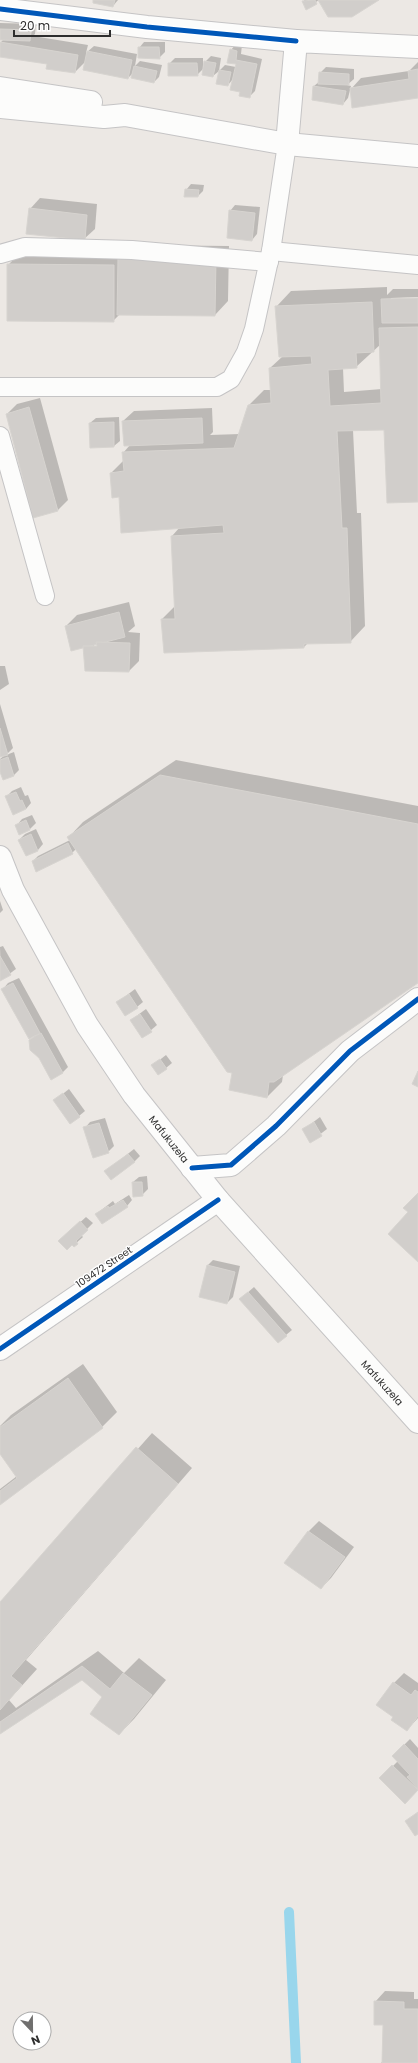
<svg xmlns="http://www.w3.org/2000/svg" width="418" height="2063" font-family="Poppins,sans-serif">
  <rect width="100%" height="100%" fill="#ece8e4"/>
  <g fill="#0003" fill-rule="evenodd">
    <polygon points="94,0 118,0 113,6"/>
    <polygon points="304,0 377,0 319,0 307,8"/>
    <path d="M0,23L36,24L35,34L33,36L88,45L86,53L94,46L137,54L135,66L140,61L162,65L159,77L154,82L133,73L128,78L86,61L75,72L48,64L0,56V43L4,39H0ZM30,25H32L31,35H29Z"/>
    <polygon points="144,42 165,42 165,52 159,58 139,48"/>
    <polygon points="236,44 242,45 241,54 262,59 255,91 249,97 241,91 233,79 228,85 220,70 225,65 236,67 237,63 231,50"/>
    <polygon points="211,56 221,58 219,71 213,76 205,62"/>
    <polygon points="175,58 203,58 203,69 197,75 169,64"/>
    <polygon points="418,62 418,97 351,89 361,78 409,71"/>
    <polygon points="326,67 354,69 354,79 347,85 351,86 348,98 343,104 314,86 320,81 320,73"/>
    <polygon points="191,184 204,185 203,191 198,196 186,190"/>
    <polygon points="40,198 97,204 95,229 84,239 30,209"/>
    <polygon points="235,205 260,207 257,234 252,240 230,211"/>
    <polygon points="132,245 229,246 228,301 215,315 120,314 113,321 8,265 22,251"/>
    <path d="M387,287V295L393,289H418V297L391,298V300L418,299V501L384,429L353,430L357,513H361L365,626L350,642L308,643L304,647L162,619L175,606L172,536L180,527L120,495L111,473L124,460L123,453L130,445L123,421L134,411L212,408L213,432L210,435L240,434L249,405L264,390H271L270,368L283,356L276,307L291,291ZM381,344L382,389L344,392L343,368L356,367Z"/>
    <polygon points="40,398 68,500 58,510 7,414 17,404"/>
    <polygon points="119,417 120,441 114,446 90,423 96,418"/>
    <path d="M129,602L135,626L128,632L140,633L139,661L129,671L84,646L66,626L77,615ZM97,643L98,647H94V644Z"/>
    <polygon points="0,666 5,666 9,684 0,690"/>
    <polygon points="0,704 13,748 6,755 14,752 19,770 14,775 4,779 0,769 0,759 5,755 0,756"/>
    <polygon points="176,760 418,806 418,982 283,1075 282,1082 267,1097 233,1072 76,849 72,853 33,861 38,856 70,840 68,838 83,822"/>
    <polygon points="21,787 25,796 28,795 31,803 26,809 7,796 12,791"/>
    <polygon points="32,815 36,823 30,829 20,833 17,825 22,819"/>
    <polygon points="36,829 43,844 38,850 26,855 19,840 25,834"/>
    <polygon points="0,901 3,910 0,913"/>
    <polygon points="3,946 16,969 1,980 0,947"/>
    <polygon points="19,978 68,1067 62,1073 30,1040 36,1035 3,989 8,983"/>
    <polygon points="135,989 143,1002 137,1007 118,1002"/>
    <polygon points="146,1009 157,1025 143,1037 131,1020"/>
    <polygon points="166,1055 172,1063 166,1068 153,1065"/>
    <polygon points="69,1089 85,1111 79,1116 55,1100"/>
    <polygon points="320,1117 327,1129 310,1142 303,1130"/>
    <polygon points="105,1118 114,1146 108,1152 85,1128 90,1122"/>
    <polygon points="134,1149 140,1156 134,1162 106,1171"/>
    <polygon points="147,1176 148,1189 142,1195 133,1182 139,1177"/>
    <polygon points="129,1195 132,1200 127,1206 96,1214 113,1201 115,1204"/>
    <polygon points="86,1217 93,1223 81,1235 83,1237 74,1245 65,1236"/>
    <polygon points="213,1260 240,1266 233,1297 227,1303 200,1297 208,1265"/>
    <polygon points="254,1287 292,1330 286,1335 246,1294"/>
    <polygon points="83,1364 117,1412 102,1427 0,1504 0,1489 17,1476 0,1452 0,1426 11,1415"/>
    <polygon points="152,1433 192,1468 26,1660 37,1669 9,1700 16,1708 98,1651 124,1673 139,1658 166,1680 134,1719 119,1734 104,1697 82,1679 0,1733 0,1604"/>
    <polygon points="319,1521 354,1547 331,1578 321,1588 309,1531"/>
    <polygon points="404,1673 418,1683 418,1718 407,1730 394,1717 394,1683"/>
    <polygon points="410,1739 418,1748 418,1790 405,1802 381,1778 398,1761 393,1756"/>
    <polygon points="385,1991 414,1992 414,1999 418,1999 418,2063 381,2063 382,2062 384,2024 375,2002"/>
  </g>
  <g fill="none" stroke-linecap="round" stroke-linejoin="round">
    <polyline stroke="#99d6ec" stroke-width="10" points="289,1912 296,2063"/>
  </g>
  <g fill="#d1cecb" stroke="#d7d4d0">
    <polygon points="93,0 115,0 113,7 93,3"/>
    <polygon points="315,0 317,4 306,10 302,1"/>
    <polygon points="318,0 379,0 352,17 328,17"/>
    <polygon points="0,29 31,30 30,41 0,40"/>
    <polygon points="0,42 78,55 75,73 46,69 47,64 0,57"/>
    <polygon points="138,47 159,47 160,59 138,58"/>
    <polygon points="230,49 237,51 236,60 257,64 250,98 239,96 240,92 230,90 236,64 227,63"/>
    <polygon points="87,51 132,60 128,79 83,70"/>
    <polygon points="204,61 216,63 213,77 202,75"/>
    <polygon points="168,63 197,63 198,76 168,76"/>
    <polygon points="134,66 157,71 154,83 131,78"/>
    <polygon points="418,69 418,98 352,108 350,88 409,79 408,71"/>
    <polygon points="219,70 231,72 228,86 216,84"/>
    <polygon points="319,72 349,74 349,85 318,84"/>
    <polygon points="313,86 346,91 343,105 312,100"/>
    <polygon points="185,189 199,190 198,197 184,197"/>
    <polygon points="29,208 87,215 85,240 26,234"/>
    <polygon points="229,210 255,213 252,241 227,238"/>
    <polygon points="118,258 216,259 215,316 117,315"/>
    <polygon points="7,264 114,265 114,322 7,321"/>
    <polygon points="418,298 418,323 382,323 381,299"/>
    <polygon points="372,302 374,352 356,353 357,368 328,370 330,406 381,403 379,328 418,327 418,502 387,503 384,430 337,431 342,528 347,528 351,643 304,644 304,648 164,653 161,619 175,619 171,536 224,533 223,525 121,533 119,497 112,498 110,473 124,471 122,452 234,448 248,405 271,403 269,368 312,364 311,356 279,357 275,306"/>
    <polygon points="29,407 58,511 33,518 6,414"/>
    <polygon points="202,418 203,443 124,446 122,421"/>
    <polygon points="114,422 114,447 90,448 89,423"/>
    <polygon points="119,612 125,637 71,651 65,626"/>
    <polygon points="96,642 130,643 129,672 85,671 83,646 97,646"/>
    <polygon points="0,728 8,755 0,757"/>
    <polygon points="8,757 14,776 3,780 0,772 0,760"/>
    <polygon points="160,775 418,824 418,983 274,1082 269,1082 267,1098 229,1090 232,1073 227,1072 67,837"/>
    <polygon points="16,792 20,801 22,800 26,809 13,815 5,796"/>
    <polygon points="26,820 30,830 19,835 15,825"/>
    <polygon points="31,834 38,851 26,856 18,840"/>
    <polygon points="68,843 73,854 36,872 32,861"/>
    <polygon points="0,956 11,975 0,981"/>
    <polygon points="13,983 40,1033 29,1039 1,989"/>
    <polygon points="129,994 138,1008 125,1016 116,1002"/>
    <polygon points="140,1014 152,1032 142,1038 130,1020"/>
    <polygon points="41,1033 63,1073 51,1080 39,1058 30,1050 29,1040"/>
    <polygon points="160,1059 167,1069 158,1075 151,1065"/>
    <polygon points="418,1071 418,1087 412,1084"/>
    <polygon points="63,1093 80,1117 70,1124 53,1100"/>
    <polygon points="314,1122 322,1136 310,1143 302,1129"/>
    <polygon points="99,1123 109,1153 93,1158 83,1127"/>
    <polygon points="128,1154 135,1162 111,1180 104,1171"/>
    <polygon points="132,1182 142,1182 143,1196 133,1197"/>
    <polygon points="418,1193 418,1262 388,1234 408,1212 403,1208"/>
    <polygon points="123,1200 128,1207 102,1224 95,1214 108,1206 109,1208"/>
    <polygon points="80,1221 88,1230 76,1241 78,1244 74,1247 72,1245 67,1250 58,1241"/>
    <polygon points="207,1265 235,1272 227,1304 199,1297"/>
    <polygon points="248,1292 287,1336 278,1343 239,1299"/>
    <polygon points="68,1378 103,1428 0,1505 0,1491 17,1478 0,1454 0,1427"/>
    <polygon points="136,1447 178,1484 11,1676 22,1685 0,1710 0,1602"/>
    <polygon points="308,1531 345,1557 321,1589 284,1563"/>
    <polygon points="82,1666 110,1689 123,1673 152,1695 119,1735 90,1714 102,1697 82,1680 0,1734 0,1722"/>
    <polygon points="393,1682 411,1695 415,1690 418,1692 418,1716 407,1731 391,1720 393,1717 376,1705"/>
    <polygon points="404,1744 418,1759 418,1789 407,1777 410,1775 392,1756"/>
    <polygon points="392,1765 418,1790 405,1804 379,1778"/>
    <polygon points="418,1812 418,1834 415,1836 405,1821"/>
    <polygon points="374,2001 404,2002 404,2009 418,2009 418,2063 382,2063 383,2025 374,2025"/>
  </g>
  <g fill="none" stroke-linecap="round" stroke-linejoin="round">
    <g stroke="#c5c4c5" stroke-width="20">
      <g id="service">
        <polyline points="271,251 418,265"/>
        <polyline points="0,254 25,247 132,250 269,262"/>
        <polyline points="0,387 217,387 231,379 246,352 254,329 271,251 287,144"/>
        <polyline points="0,436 45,596"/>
      </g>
    </g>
    <g stroke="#c5c4c5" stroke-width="24">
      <g id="minor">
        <polyline points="0,9 147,27 296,41"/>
        <polyline points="287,144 296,41 418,47"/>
        <polyline points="192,1168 231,1165 276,1126 350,1051 418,999"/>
      </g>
    </g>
    <g stroke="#c5c4c5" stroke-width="24">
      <polyline id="tertiary" points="0,1349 218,1200"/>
    </g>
    <g stroke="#c5c4c5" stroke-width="24">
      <g id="secondary">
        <polyline points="0,88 91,102"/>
        <polyline points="0,107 104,117 125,115 287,144 418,156"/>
        <path id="s1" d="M0,857L13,890L87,1025L134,1095L218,1200L418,1422"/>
      </g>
    </g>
    <use href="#service" stroke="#fcfcfb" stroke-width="18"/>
    <use href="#minor" stroke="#fcfcfb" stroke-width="22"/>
    <use href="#tertiary" stroke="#fcfcfb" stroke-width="22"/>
    <use href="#secondary" stroke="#fcfcfb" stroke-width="22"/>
    <g stroke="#fff" stroke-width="8">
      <g id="cycleway">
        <polyline points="0,9 147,27 296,41"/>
        <polyline points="192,1168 231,1165 276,1126 350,1051 418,999"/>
        <polyline points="0,1349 218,1200"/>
      </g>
    </g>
    <use href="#cycleway" stroke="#0057b8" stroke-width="5"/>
  </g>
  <g text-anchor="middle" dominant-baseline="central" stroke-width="3" stroke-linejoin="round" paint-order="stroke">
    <g font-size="10" fill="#2e2e2e" stroke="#fff">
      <text stroke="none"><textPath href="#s1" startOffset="330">Mafukuzela</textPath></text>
      <text transform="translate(104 1267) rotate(-34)">109472 Street</text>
      <text stroke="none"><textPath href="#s1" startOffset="654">Mafukuzela</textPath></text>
    </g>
  </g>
  <g transform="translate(32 2031) rotate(158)"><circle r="19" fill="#ffffff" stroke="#ababab"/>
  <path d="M0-3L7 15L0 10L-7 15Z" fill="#706f6e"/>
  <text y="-6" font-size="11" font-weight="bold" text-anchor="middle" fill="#2e2e2e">N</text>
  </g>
  <path d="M14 30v6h96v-6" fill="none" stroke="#2e2e2e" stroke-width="2"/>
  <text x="20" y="30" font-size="12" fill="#2e2e2e" stroke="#ffffff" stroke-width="3" paint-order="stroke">20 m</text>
</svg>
